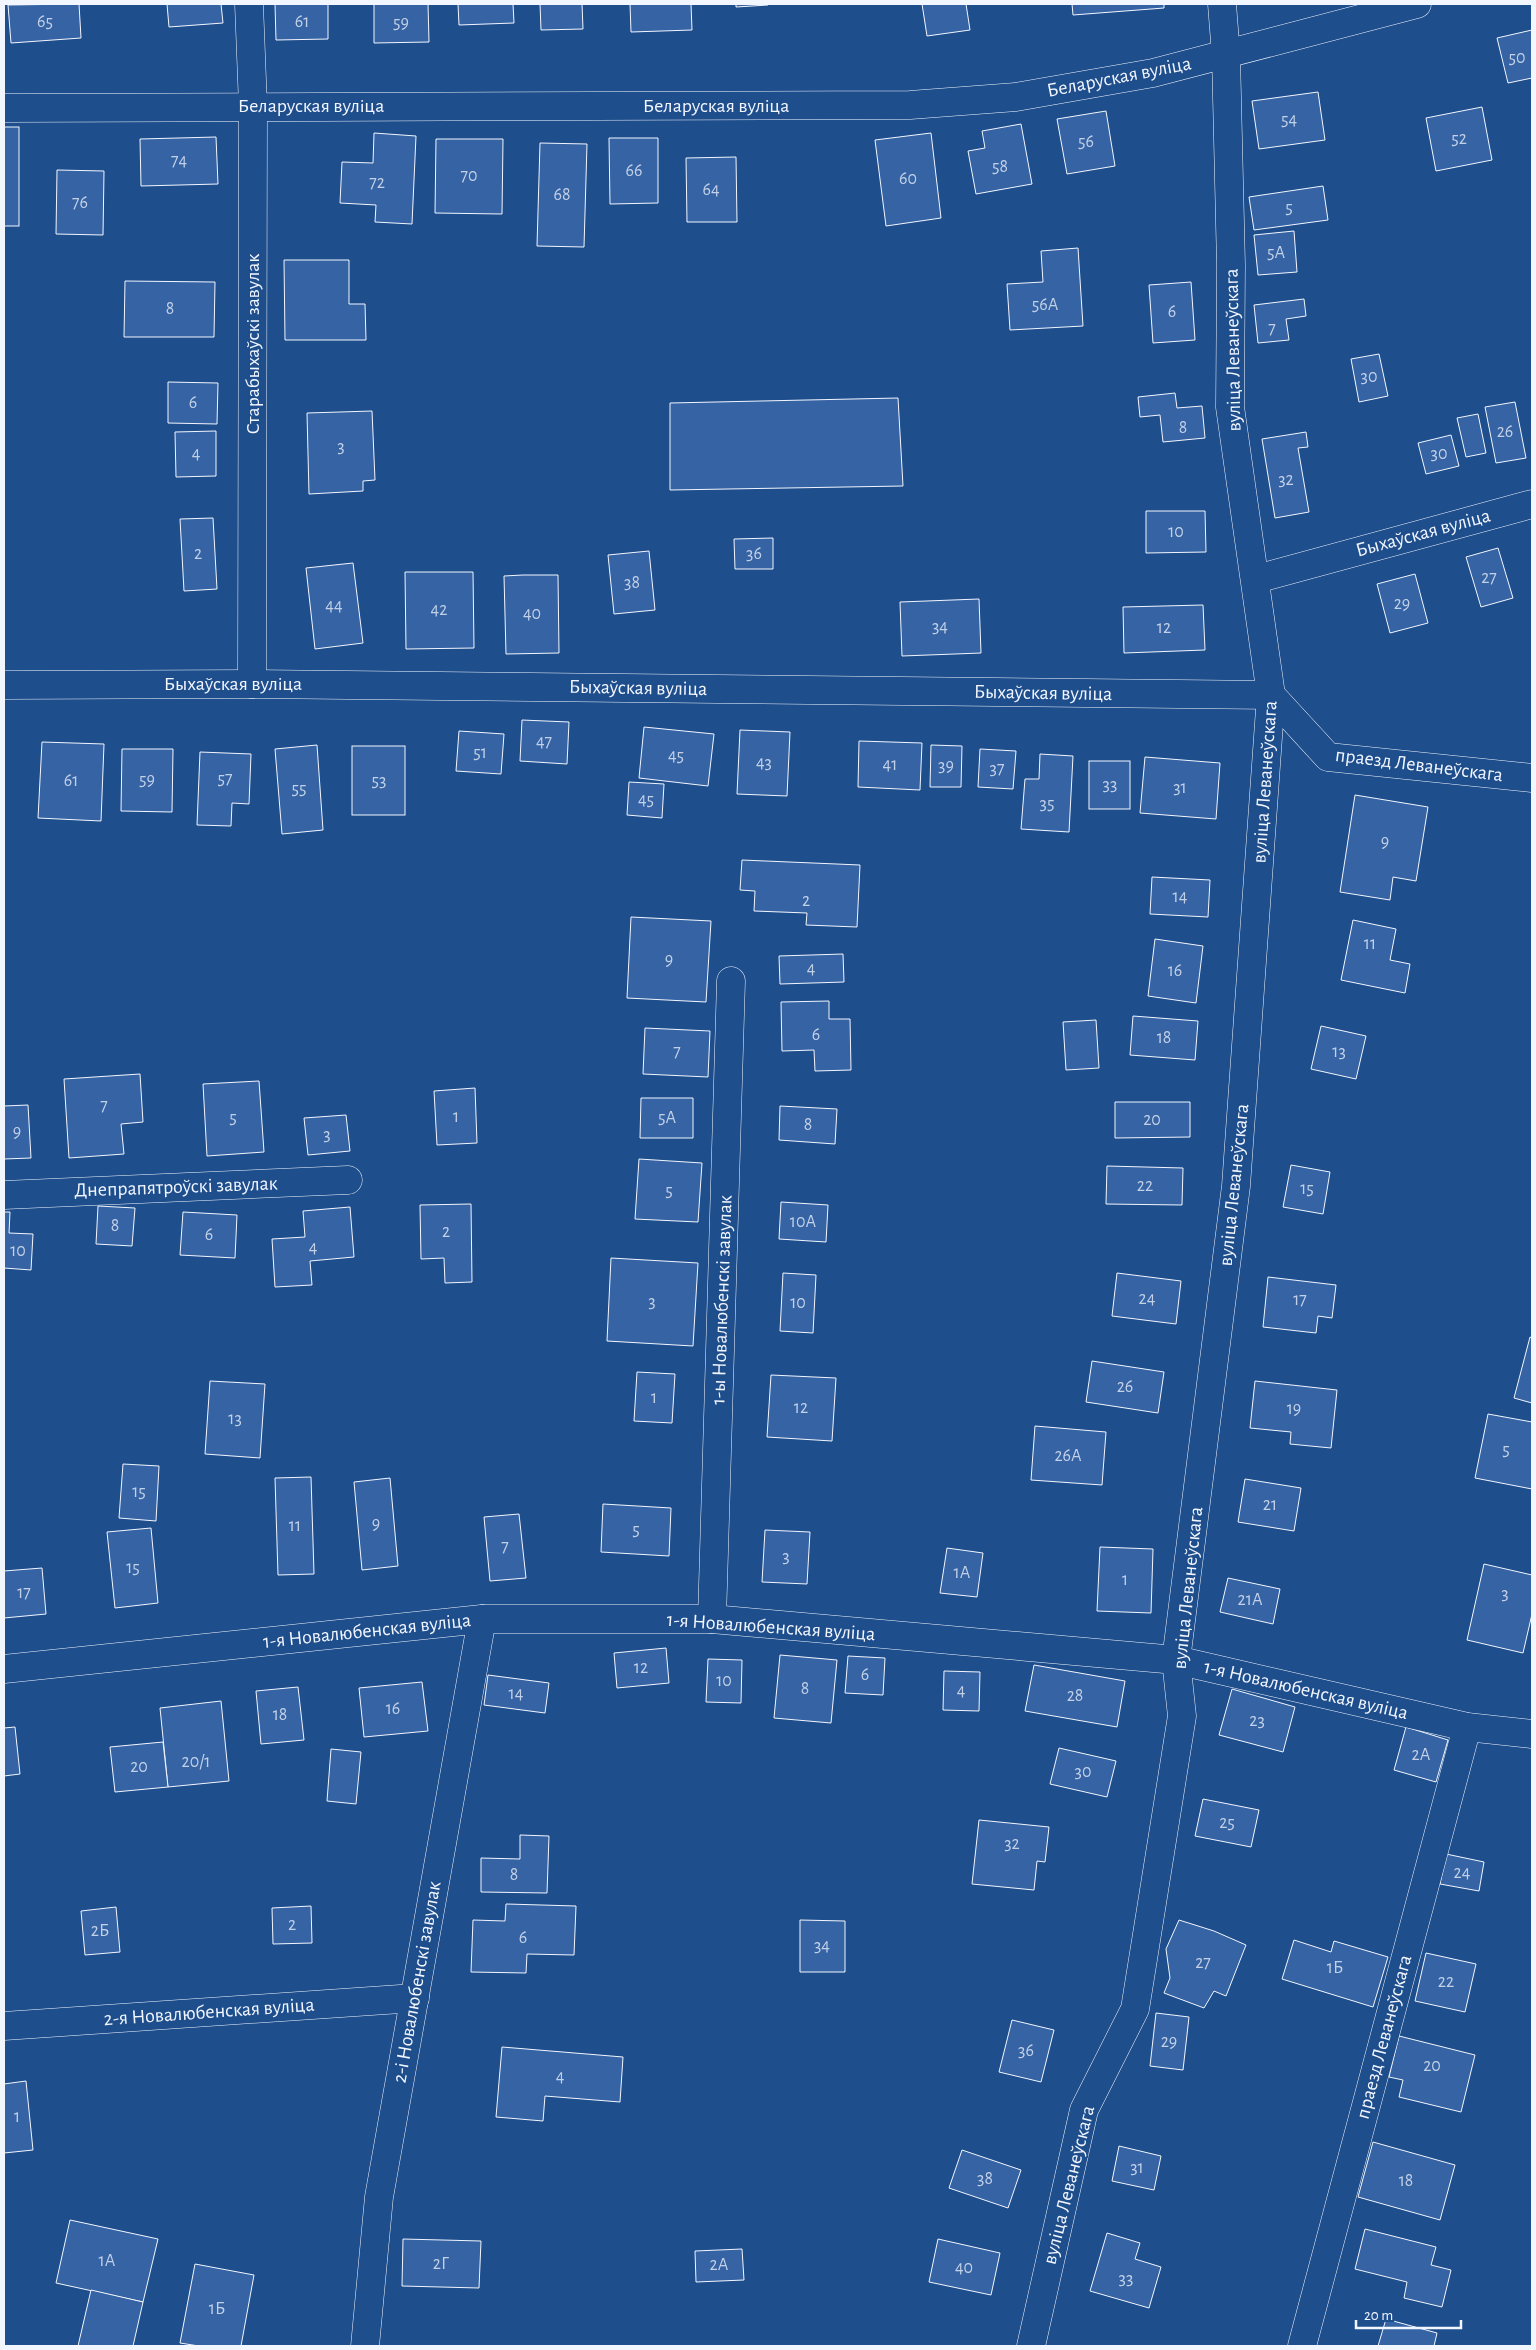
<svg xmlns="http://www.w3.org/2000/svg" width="1536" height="2350" font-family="'Alegreya Sans',sans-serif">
  <rect width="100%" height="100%" fill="#1f4e8c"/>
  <g fill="#3563a3" stroke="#f2f6ff">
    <polygon points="79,4 81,38 11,43 8,5"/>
    <polygon points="167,4 221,4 223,23 169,27"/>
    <polygon points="275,4 328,4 328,39 276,40"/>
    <polygon points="374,4 428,4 429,42 374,43"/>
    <polygon points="458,4 513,4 514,23 459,25"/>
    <polygon points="540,4 582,4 583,29 541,30"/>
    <polygon points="630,4 691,4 692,30 631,32"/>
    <polygon points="736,4 768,4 768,5 736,7"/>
    <polygon points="922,4 966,4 970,30 927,36"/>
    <polygon points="1072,4 1164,4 1164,8 1073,15"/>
    <polygon points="1532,30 1532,78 1508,83 1497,38"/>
    <polygon points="1318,92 1325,140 1259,149 1252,101"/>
    <polygon points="1482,107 1492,160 1436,171 1426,118"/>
    <polygon points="1106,111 1115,166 1067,174 1057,119"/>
    <polygon points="1021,124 1032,184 976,194 968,151 985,148 982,131"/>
    <rect x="4" y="127" width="15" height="99"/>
    <polygon points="374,133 416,136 412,224 375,222 376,205 340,203 342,162 373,163"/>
    <polygon points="931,133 941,218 886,226 875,140"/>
    <polygon points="216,137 218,184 141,186 140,139"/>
    <polygon points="609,138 658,138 658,203 610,204"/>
    <polygon points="436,139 503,139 502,214 435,213"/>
    <polygon points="540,143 587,144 584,247 537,246"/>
    <polygon points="736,157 737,222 687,222 686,158"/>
    <polygon points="57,170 104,171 103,235 56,234"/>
    <polygon points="1323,186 1328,220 1254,230 1249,197"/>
    <polygon points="1294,231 1297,272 1258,275 1254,235"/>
    <polygon points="1078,248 1083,326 1010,330 1007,284 1043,282 1041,251"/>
    <polygon points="284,260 349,260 349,304 365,304 366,340 285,340"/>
    <polygon points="125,281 215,282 214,337 124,337"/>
    <polygon points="1191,282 1195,340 1153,343 1149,285"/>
    <polygon points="1304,299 1306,316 1286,319 1289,340 1258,343 1254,305"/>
    <polygon points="1379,354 1388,396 1359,402 1351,359"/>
    <polygon points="168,382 218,383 217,424 168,423"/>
    <polygon points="1175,393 1177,408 1202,406 1205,438 1163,442 1160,415 1140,417 1138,397"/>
    <polygon points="898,398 903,486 670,490 670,403"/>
    <polygon points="1515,402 1526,458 1496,463 1485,407"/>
    <polygon points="372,411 375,480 363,481 363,491 309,494 307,413"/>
    <polygon points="1478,414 1486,453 1466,457 1457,418"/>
    <polygon points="216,431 216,476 176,477 175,432"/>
    <polygon points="1306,432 1308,447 1298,448 1309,512 1275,518 1262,439"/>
    <polygon points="1451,435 1459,466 1426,474 1418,443"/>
    <polygon points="1146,511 1205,511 1206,552 1146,553"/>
    <polygon points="213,518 217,589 184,591 180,519"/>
    <polygon points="773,538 773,569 735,569 734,539"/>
    <polygon points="1498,548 1513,598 1481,607 1466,557"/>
    <polygon points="649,551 655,610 614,614 608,555"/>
    <polygon points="353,563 363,643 315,649 306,568"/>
    <polygon points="405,572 473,572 474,648 406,649"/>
    <polygon points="1415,574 1428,623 1390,633 1377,584"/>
    <polygon points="523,575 558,575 559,653 506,654 504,576"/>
    <polygon points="979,599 981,653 902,656 900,602"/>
    <polygon points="1203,605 1205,650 1124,653 1123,607"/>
    <polygon points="522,720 569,722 567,764 520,761"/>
    <polygon points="644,727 714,734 708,786 639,778"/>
    <polygon points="740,730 790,732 787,796 737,794"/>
    <polygon points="459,731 504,734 501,774 456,771"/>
    <polygon points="859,741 922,743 920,790 858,787"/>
    <polygon points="42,742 104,744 101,821 38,818"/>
    <polygon points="317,745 323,830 282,834 275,749"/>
    <polygon points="931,745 962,746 961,787 930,787"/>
    <rect x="352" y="746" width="53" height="69"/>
    <polygon points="122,749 173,749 172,812 121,811"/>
    <polygon points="980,749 1016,751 1013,789 978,787"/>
    <polygon points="200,752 251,754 249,804 232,803 231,826 197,825"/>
    <polygon points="1040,754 1073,756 1069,832 1021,829 1025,779 1039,779"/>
    <polygon points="1145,757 1220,763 1216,819 1140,813"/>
    <rect x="1089" y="761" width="41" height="48"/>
    <polygon points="629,782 664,784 662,818 627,815"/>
    <polygon points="1355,795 1428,807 1416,881 1393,877 1390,900 1340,892"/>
    <polygon points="742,860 860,865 857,927 806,925 807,913 754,911 755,891 740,890"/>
    <polygon points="1152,877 1210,880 1208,917 1150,914"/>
    <polygon points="631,917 711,921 706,1002 627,998"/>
    <polygon points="1353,920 1396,929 1390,960 1410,964 1405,993 1341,980"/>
    <polygon points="1155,939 1203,946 1196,1003 1148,996"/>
    <polygon points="843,954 844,982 780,984 779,956"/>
    <polygon points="829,1001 829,1019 850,1019 851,1070 815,1071 814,1050 782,1051 781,1002"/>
    <polygon points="1133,1016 1198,1021 1195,1060 1130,1055"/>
    <polygon points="1096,1020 1099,1068 1066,1070 1063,1022"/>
    <polygon points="1321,1026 1366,1036 1356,1079 1311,1069"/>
    <polygon points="645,1028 710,1031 708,1077 643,1074"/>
    <polygon points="140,1074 143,1122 121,1124 124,1154 69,1158 64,1079"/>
    <polygon points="259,1081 264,1152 207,1156 203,1084"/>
    <polygon points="475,1088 477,1143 437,1145 434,1091"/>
    <polygon points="641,1098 693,1098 693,1138 640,1138"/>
    <polygon points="1115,1102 1190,1102 1190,1137 1115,1138"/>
    <polygon points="28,1105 31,1158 4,1159 4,1106"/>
    <polygon points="780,1106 837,1109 835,1144 779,1140"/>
    <polygon points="346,1115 350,1151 308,1155 304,1118"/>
    <polygon points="639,1159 702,1163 698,1222 635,1219"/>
    <polygon points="1291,1165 1330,1172 1323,1214 1283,1207"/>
    <polygon points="1107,1166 1183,1168 1182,1205 1106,1204"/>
    <polygon points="781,1202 828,1205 826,1242 779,1239"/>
    <polygon points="471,1204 472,1282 445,1283 444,1258 421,1259 420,1205"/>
    <polygon points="98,1206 135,1208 132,1246 96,1244"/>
    <polygon points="350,1207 354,1257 310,1261 312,1285 275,1287 272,1239 305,1237 303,1211"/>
    <polygon points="4,1212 10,1212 9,1233 33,1234 31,1270 4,1268"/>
    <polygon points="183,1212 237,1215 235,1258 180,1255"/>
    <polygon points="611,1258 698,1263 693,1346 607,1341"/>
    <polygon points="783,1273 816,1275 813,1333 780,1331"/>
    <polygon points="1117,1273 1181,1281 1176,1324 1112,1316"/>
    <polygon points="1268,1277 1336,1285 1332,1318 1318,1316 1316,1333 1263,1327"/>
    <polygon points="1530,1337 1532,1338 1532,1403 1514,1398"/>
    <polygon points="1092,1361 1164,1372 1158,1413 1086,1402"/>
    <polygon points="637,1372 675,1374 672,1423 634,1421"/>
    <polygon points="771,1375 836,1378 832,1441 767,1437"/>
    <polygon points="210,1381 265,1384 260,1458 205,1454"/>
    <polygon points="1255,1381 1337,1390 1331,1448 1290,1444 1291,1432 1250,1428"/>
    <polygon points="1488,1414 1532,1422 1532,1489 1475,1478"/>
    <polygon points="1035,1426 1106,1432 1102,1485 1031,1480"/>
    <polygon points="123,1464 159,1466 156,1521 119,1518"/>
    <polygon points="311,1477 314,1574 278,1575 275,1478"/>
    <polygon points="390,1478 398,1566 362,1570 354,1482"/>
    <polygon points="1245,1479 1301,1488 1294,1531 1238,1522"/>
    <polygon points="603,1504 671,1508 669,1556 601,1552"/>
    <polygon points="519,1514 526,1578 490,1581 484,1517"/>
    <polygon points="151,1528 158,1603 115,1608 107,1532"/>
    <polygon points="765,1530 810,1532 807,1584 762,1582"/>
    <polygon points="1100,1547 1153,1549 1151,1613 1097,1611"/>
    <polygon points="947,1548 983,1553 977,1597 940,1593"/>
    <polygon points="1484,1564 1532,1575 1532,1614 1523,1653 1467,1640"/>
    <polygon points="42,1568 46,1614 4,1618 4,1571"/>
    <polygon points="1228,1578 1280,1589 1273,1624 1220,1612"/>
    <polygon points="666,1648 669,1683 617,1688 614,1653"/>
    <polygon points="780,1655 837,1660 831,1723 774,1718"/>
    <polygon points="848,1656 885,1658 883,1695 845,1693"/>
    <polygon points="708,1659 742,1660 741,1703 706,1702"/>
    <polygon points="1034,1665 1125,1681 1117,1727 1025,1711"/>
    <polygon points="944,1671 980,1672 979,1711 943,1710"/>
    <polygon points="488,1675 549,1683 545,1713 484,1705"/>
    <polygon points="422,1682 428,1731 364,1737 359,1688"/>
    <polygon points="298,1687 304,1740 261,1744 256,1691"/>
    <polygon points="1232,1689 1295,1707 1283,1752 1219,1735"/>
    <polygon points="221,1701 229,1781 168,1787 160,1708"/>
    <polygon points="15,1727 20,1774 4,1776 4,1728"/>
    <polygon points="1406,1727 1448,1740 1436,1782 1394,1770"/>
    <polygon points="163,1742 168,1787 115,1792 110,1747"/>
    <polygon points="1059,1748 1116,1761 1107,1797 1050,1784"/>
    <polygon points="331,1749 361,1752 356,1804 327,1801"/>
    <polygon points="1203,1799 1259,1810 1251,1847 1195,1836"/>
    <polygon points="979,1820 1049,1827 1045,1862 1037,1861 1034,1890 972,1884"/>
    <polygon points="520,1835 549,1836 547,1893 481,1892 481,1858 520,1859"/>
    <polygon points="1446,1854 1484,1862 1479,1891 1440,1884"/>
    <polygon points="506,1904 576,1906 574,1955 527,1954 526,1973 471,1972 473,1920 505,1921"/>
    <polygon points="311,1906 312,1943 273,1944 272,1908"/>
    <polygon points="116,1907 120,1952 85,1955 81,1911"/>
    <polygon points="800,1920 845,1921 845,1972 800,1972"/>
    <polygon points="1179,1920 1214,1931 1246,1945 1226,1996 1214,1991 1204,2008 1164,1993 1170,1978 1166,1949"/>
    <polygon points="1294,1940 1331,1952 1334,1941 1388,1957 1373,2007 1282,1979"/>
    <polygon points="1426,1953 1476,1964 1465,2012 1415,2001"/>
    <polygon points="1156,2013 1189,2017 1183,2070 1150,2066"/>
    <polygon points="1012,2020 1054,2030 1041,2082 999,2072"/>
    <polygon points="1399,2036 1475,2055 1461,2112 1399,2097 1403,2080 1389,2077"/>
    <polygon points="502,2047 623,2057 620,2102 545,2096 543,2121 496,2117"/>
    <polygon points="26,2081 33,2150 4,2153 4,2084"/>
    <polygon points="1373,2142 1455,2165 1440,2220 1358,2197"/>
    <polygon points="1119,2146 1161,2156 1154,2190 1112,2181"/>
    <polygon points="962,2150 1021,2170 1008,2208 949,2188"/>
    <polygon points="70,2220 158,2239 143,2302 56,2283"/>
    <polygon points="1365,2229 1436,2247 1431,2265 1451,2270 1442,2307 1404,2298 1407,2282 1355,2269"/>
    <polygon points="1107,2233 1140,2243 1135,2259 1161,2267 1149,2308 1090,2291"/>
    <polygon points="403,2239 481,2241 479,2288 402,2286"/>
    <polygon points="938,2239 1000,2253 991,2295 929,2282"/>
    <polygon points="742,2249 744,2280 696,2282 695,2251"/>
    <polygon points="195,2264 254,2275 241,2346 199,2346 180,2343"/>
    <polygon points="91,2290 143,2302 133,2346 78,2346"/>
    <polygon points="1386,2319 1437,2333 1434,2346 1378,2346"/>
  </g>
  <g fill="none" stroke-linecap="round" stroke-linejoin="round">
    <g stroke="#f2f6ff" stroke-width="29">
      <g id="minor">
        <polyline points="249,4 253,106 252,684"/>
        <polyline points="4,108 910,105 1016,97 1153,73 1417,4"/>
        <polyline points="1256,579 1532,504"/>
        <polyline points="4,685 252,684 1271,695 1328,757 1532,778"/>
        <polyline points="4,1195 348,1180"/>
        <polyline points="712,1619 731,981"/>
        <polyline points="4,1669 482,1619 712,1619 1176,1660 1467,1727 1532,1734"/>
        <polyline points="4,2026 415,1998"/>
        <polyline points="365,2346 379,2197 482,1619"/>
        <polyline points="1031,2346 1084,2110 1135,2009 1182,1716 1176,1660 1236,1186 1271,695 1230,407 1231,265 1226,55 1222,4"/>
        <polyline points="1302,2346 1467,1727"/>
      </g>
    </g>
    <use href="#minor" stroke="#1f4e8c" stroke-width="28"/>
  </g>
  <g text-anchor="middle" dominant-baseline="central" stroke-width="4" stroke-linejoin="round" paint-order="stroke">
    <g font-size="18" fill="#c3d1e8">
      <text x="45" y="22">65</text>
      <text x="302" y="22">61</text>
      <text x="401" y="23">59</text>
      <text x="1517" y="58">50</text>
      <text x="1289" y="120">54</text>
      <text x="1459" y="139">52</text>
      <text x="1086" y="142">56</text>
      <text x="179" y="161">74</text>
      <text x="1000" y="167">58</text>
      <text x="634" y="171">66</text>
      <text x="469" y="176">70</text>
      <text x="908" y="179">60</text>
      <text x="377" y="183">72</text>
      <text x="711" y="190">64</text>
      <text x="562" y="195">68</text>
      <text x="80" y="203">76</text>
      <text x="1289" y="208">5</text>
      <text x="1276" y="253">5А</text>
      <text x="1045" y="305">56А</text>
      <text x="170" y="309">8</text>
      <text x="1172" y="312">6</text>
      <text x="1272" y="329">7</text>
      <text x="1369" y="377">30</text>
      <text x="193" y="403">6</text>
      <text x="1183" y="428">8</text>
      <text x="1505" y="432">26</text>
      <text x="341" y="447">3</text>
      <text x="196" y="454">4</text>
      <text x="1439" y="454">30</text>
      <text x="1286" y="480">32</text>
      <text x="1176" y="532">10</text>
      <text x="198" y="554">2</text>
      <text x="754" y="554">36</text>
      <text x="1489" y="578">27</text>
      <text x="632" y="583">38</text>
      <text x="1402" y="604">29</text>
      <text x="334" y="606">44</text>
      <text x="439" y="610">42</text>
      <text x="532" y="614">40</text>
      <text x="940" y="627">34</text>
      <text x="1164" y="628">12</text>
      <text x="544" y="742">47</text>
      <text x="480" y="753">51</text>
      <text x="676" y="756">45</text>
      <text x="764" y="763">43</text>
      <text x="890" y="765">41</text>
      <text x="946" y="766">39</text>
      <text x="997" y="769">37</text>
      <text x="225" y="779">57</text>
      <text x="147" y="780">59</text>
      <text x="71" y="781">61</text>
      <text x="379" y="781">53</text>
      <text x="1110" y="785">33</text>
      <text x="1180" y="788">31</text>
      <text x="299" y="789">55</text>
      <text x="646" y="800">45</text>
      <text x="1047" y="804">35</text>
      <text x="1385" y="842">9</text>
      <text x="1180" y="897">14</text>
      <text x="806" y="901">2</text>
      <text x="1370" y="944">11</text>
      <text x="669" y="960">9</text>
      <text x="811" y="969">4</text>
      <text x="1175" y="971">16</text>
      <text x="816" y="1035">6</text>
      <text x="1164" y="1038">18</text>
      <text x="677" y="1052">7</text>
      <text x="1339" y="1052">13</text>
      <text x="104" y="1106">7</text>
      <text x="456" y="1117">1</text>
      <text x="233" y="1118">5</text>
      <text x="667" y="1118">5А</text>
      <text x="1152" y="1120">20</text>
      <text x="808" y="1125">8</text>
      <text x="17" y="1132">9</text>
      <text x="327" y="1135">3</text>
      <text x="1145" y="1186">22</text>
      <text x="1307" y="1189">15</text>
      <text x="669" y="1191">5</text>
      <text x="803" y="1222">10А</text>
      <text x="115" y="1226">8</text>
      <text x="446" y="1232">2</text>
      <text x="209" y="1235">6</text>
      <text x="313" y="1248">4</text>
      <text x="18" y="1251">10</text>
      <text x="1147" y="1299">24</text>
      <text x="1300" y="1300">17</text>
      <text x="652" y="1302">3</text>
      <text x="798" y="1303">10</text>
      <text x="1125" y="1387">26</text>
      <text x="654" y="1398">1</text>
      <text x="801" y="1408">12</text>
      <text x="1294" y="1409">19</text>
      <text x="235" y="1419">13</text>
      <text x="1506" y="1450">5</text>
      <text x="1068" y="1456">26А</text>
      <text x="139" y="1492">15</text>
      <text x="1270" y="1505">21</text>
      <text x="376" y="1524">9</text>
      <text x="295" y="1526">11</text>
      <text x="636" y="1530">5</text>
      <text x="505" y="1547">7</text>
      <text x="786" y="1557">3</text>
      <text x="133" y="1568">15</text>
      <text x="962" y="1573">1А</text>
      <text x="1125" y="1580">1</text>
      <text x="24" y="1593">17</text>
      <text x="1505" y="1594">3</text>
      <text x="1250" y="1600">21А</text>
      <text x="641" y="1668">12</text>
      <text x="865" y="1675">6</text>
      <text x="724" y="1681">10</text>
      <text x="805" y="1689">8</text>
      <text x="961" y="1691">4</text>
      <text x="516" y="1694">14</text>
      <text x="1075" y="1696">28</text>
      <text x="393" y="1709">16</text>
      <text x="280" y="1715">18</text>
      <text x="1257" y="1721">23</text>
      <text x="1421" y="1755">2А</text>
      <text x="196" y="1762">20/1</text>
      <text x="139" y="1767">20</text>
      <text x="1083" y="1772">30</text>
      <text x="1227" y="1823">25</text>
      <text x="1012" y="1844">32</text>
      <text x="1462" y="1873">24</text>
      <text x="514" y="1875">8</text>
      <text x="292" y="1925">2</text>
      <text x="100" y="1931">2Б</text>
      <text x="523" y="1938">6</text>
      <text x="822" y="1946">34</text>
      <text x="1203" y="1963">27</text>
      <text x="1335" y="1968">1Б</text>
      <text x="1446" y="1982">22</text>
      <text x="1169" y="2042">29</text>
      <text x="1026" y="2051">36</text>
      <text x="1432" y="2066">20</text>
      <text x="560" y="2077">4</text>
      <text x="17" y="2117">1</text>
      <text x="1137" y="2168">31</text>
      <text x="985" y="2179">38</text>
      <text x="1406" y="2181">18</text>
      <text x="107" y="2261">1А</text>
      <text x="441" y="2264">2Г</text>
      <text x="719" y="2265">2А</text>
      <text x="964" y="2268">40</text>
      <text x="1126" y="2279">33</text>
      <text x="217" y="2309">1Б</text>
    </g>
    <g font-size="20" fill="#f2f6ff" stroke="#1f4e8c">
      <text transform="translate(1119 77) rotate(-11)">Беларуская вуліца</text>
      <text x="311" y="106">Беларуская вуліца</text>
      <text x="716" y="106">Беларуская вуліца</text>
      <text transform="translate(253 344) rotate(-90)">Старабыхаўскі завулак</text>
      <text transform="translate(1233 350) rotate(-91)">вуліца Леванеўскага</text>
      <text transform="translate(1423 533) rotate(-15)">Быхаўская вуліца</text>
      <text x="233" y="684">Быхаўская вуліца</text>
      <text transform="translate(638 688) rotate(1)">Быхаўская вуліца</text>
      <text transform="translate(1043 693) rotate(1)">Быхаўская вуліца</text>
      <text transform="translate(1419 765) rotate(7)">праезд Леванеўскага</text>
      <text transform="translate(1265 782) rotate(-86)">вуліца Леванеўскага</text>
      <text transform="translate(1234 1185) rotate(-84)">вуліца Леванеўскага</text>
      <text transform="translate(176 1187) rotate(-2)">Днепрапятроўскі завулак</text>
      <text transform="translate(722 1300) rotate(-88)">1-ы Новалюбенскі завулак</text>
      <text transform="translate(1188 1588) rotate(-84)">вуліца Леванеўскага</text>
      <text transform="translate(771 1627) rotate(4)">1-я Новалюбенская вуліца</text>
      <text transform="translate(367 1631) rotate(-6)">1-я Новалюбенская вуліца</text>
      <text transform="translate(1306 1690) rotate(13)">1-я Новалюбенская вуліца</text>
      <text transform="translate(417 1982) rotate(-80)">2-і Новалюбенскі завулак</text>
      <text transform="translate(209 2012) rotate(-4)">2-я Новалюбенская вуліца</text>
      <text transform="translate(1384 2037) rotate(-75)">праезд Леванеўскага</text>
      <text transform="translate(1069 2185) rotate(-76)">вуліца Леванеўскага</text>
    </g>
  </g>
  <rect width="1536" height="2350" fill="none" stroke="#f2f6ff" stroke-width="10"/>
  <path d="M1356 2320v8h105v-8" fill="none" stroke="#f2f6ff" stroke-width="2.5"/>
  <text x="1364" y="2320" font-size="15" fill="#f2f6ff" stroke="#1f4e8c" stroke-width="4" paint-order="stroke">20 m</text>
</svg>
